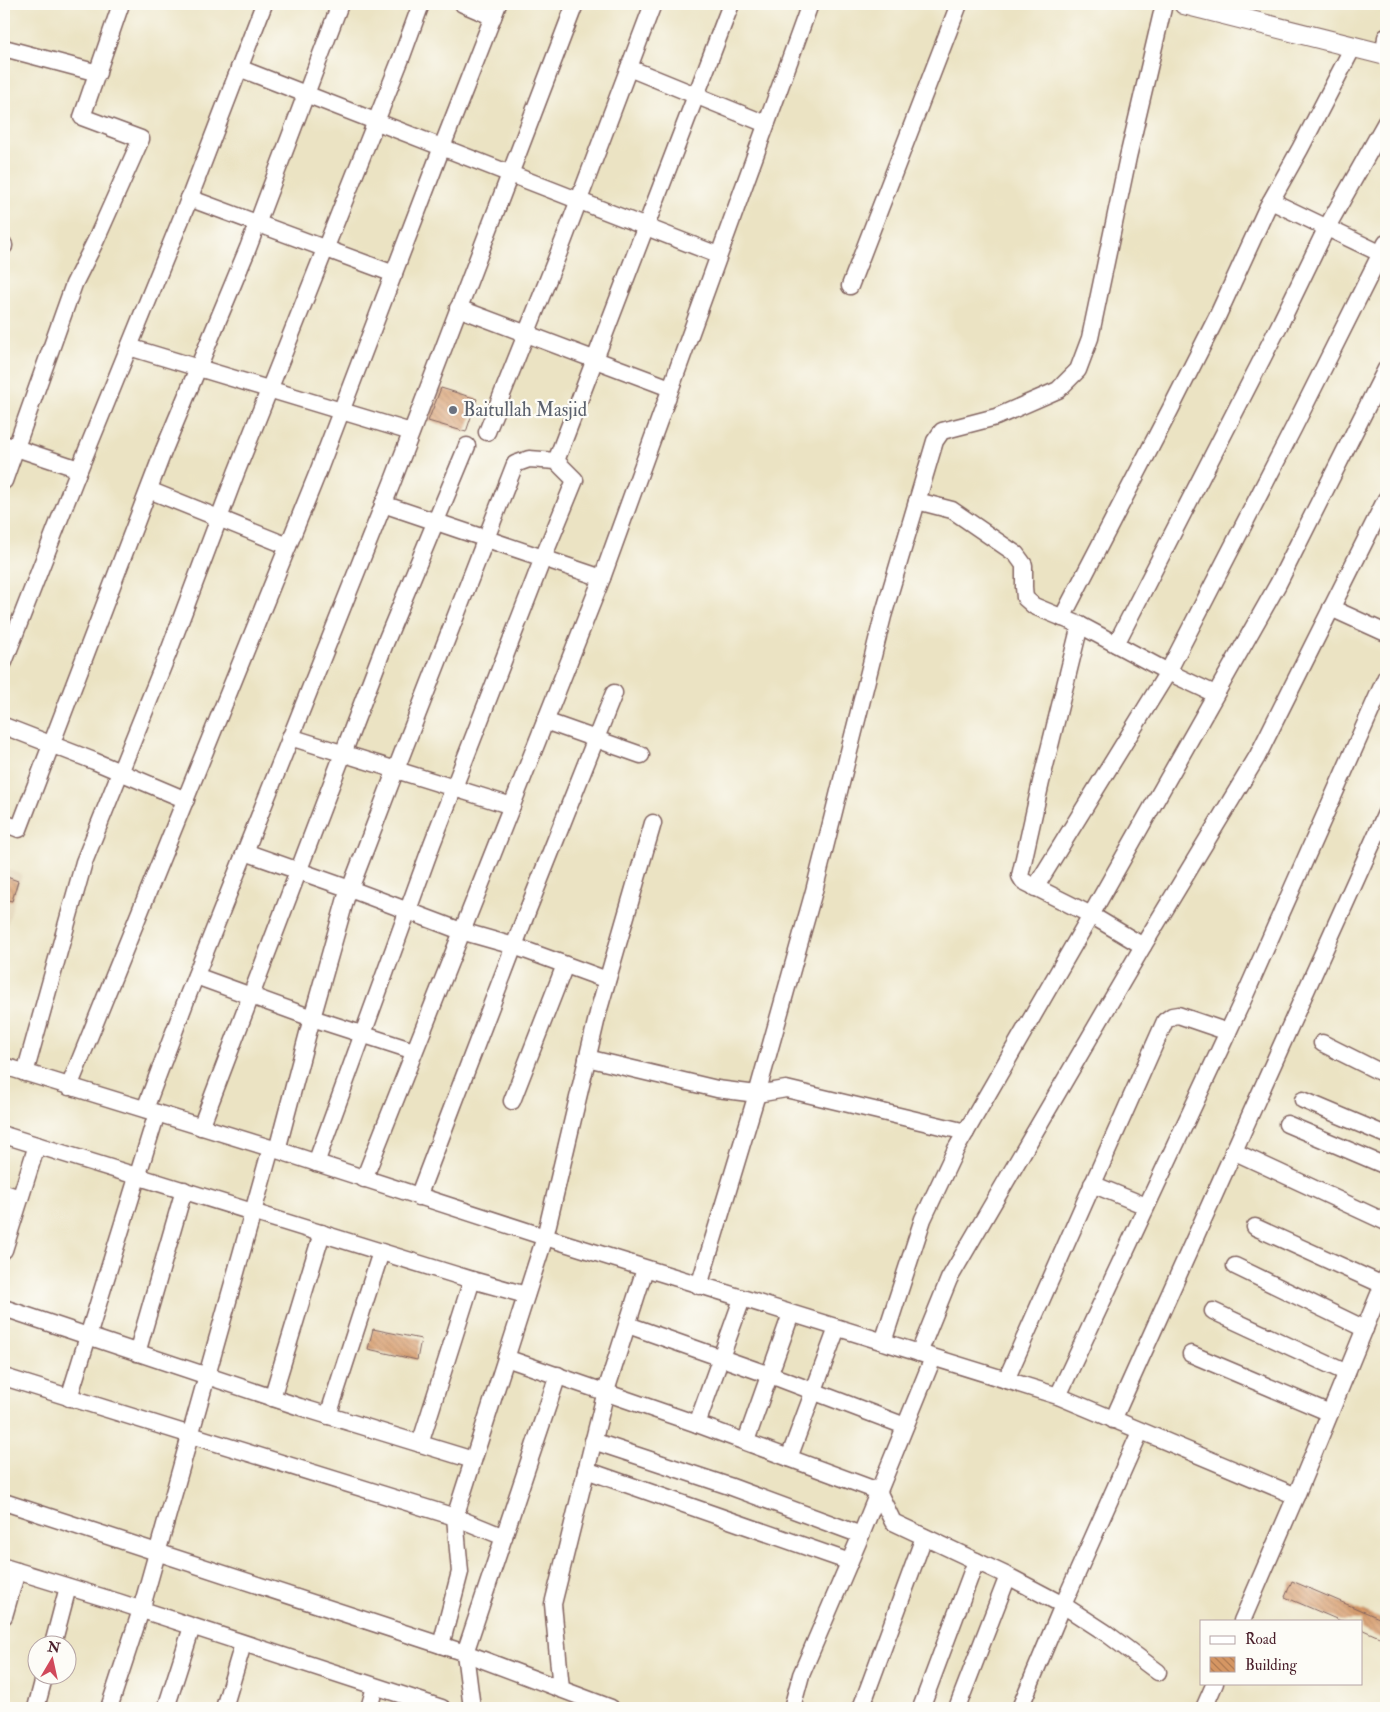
<svg xmlns="http://www.w3.org/2000/svg" width="1390" height="1712" font-family="'IM FELL Double Pica',serif">
  <defs>
    <pattern id="building-back-hatch" width="6" height="6" patternUnits="userSpaceOnUse" patternTransform="scale(1.25)"><rect width="6" height="6" fill="#d59663"/><path d="M-1 5l2 2M0 0l6 6M5-1l2 2" fill="none" stroke="#af7a52"/></pattern>
  </defs>
  <rect width="100%" height="100%" fill="#fdfcf7"/>
  <filter id="ink" filterUnits="userSpaceOnUse"><feTurbulence type="fractalNoise" baseFrequency=".02" numOctaves="2"/><feDisplacementMap in="SourceGraphic" scale="10" xChannelSelector="R" yChannelSelector="G"/><feConvolveMatrix kernelMatrix="1 2 1 2 8 2 1 2 1" color-interpolation-filters="sRGB"/></filter>
  <filter id="wash" filterUnits="userSpaceOnUse"><feTurbulence type="fractalNoise" baseFrequency=".0096" numOctaves="4" result="noise"/><feDisplacementMap in="SourceGraphic" scale="20" xChannelSelector="R" yChannelSelector="G"/><feGaussianBlur stdDeviation="1.12" result="paint"/><feColorMatrix in="noise" values="0 0 0 0 0 0 0 0 0 0 0 0 0 0 0 0 0 1.4 0 .05"/><feComposite in="paint" operator="in"/></filter>
  <g filter="url(#wash)">
    <rect width="100%" height="100%" fill="#ebe3c3"/>
    <polygon fill="#e1d3b4" points="4,868 22,875 4,936"/>
    <g id="blocks">
      <g fill="url(#building-back-hatch)">
        <polygon points="441,388 477,399 466,432 428,421"/>
        <polygon points="4,876 18,881 12,901 4,899"/>
        <polygon points="373,1329 421,1339 417,1360 368,1349"/>
        <polygon points="1292,1581 1386,1621 1386,1640 1361,1629 1361,1621 1341,1621 1285,1597"/>
      </g>
    </g>
  </g>
  <g filter="url(#ink)">
    <use href="#blocks" fill-opacity="0" stroke="#826460" stroke-width="1"/>
    <g fill="none" stroke-linecap="round" stroke-linejoin="round">
      <g stroke="#826460" stroke-width="19">
        <g id="minor">
          <polyline points="463,4 493,17"/>
          <polyline points="4,48 98,73"/>
          <polyline points="1384,55 1386,37"/>
          <polyline points="239,68 718,255"/>
          <polyline points="629,68 766,124"/>
          <polyline points="189,198 394,274"/>
          <polyline points="1271,201 1386,256"/>
          <polyline points="4,246 4,245"/>
          <polyline points="850,286 959,4"/>
          <polyline points="458,308 670,388"/>
          <polyline points="129,347 411,432"/>
          <polyline points="487,432 563,242 653,4"/>
          <polyline points="4,444 79,469"/>
          <polyline points="556,461 731,4"/>
          <polyline points="4,481 74,284 96,240 141,139 82,117 121,4"/>
          <polyline points="149,490 288,546"/>
          <polyline points="917,501 952,510 1016,554 1024,565 1024,587 1025,598 1034,606 1080,625 1168,672 1215,694"/>
          <polyline points="602,578 810,4"/>
          <polyline points="1331,608 1386,633"/>
          <polyline points="1062,618 1170,410 1217,317 1267,208 1300,149 1353,47"/>
          <polyline points="1080,625 1041,782 1020,876 1023,881 1091,915 1143,946"/>
          <polyline points="1116,644 1281,322 1327,227 1386,122"/>
          <polyline points="4,662 74,482 186,207 264,4"/>
          <polyline points="545,721 641,755"/>
          <polyline points="4,726 94,761 186,800"/>
          <polyline points="290,737 512,806"/>
          <polyline points="4,823 19,829 163,452 248,248 340,4"/>
          <polyline points="245,852 350,889 461,931 514,946 607,980"/>
          <polyline points="1035,888 1168,672 1294,427 1386,243"/>
          <polyline points="196,976 312,1018 414,1051"/>
          <polyline points="1322,1043 1386,1075"/>
          <polyline points="587,1058 717,1089 757,1094 786,1089 966,1132"/>
          <polyline points="4,1066 277,1150 545,1237 1058,1396 1296,1496"/>
          <polyline points="25,1073 84,862 169,651 236,473 402,56 421,4"/>
          <polyline points="69,1087 318,472 442,147 498,4"/>
          <polyline points="1303,1100 1386,1135"/>
          <polyline points="512,1101 565,965"/>
          <polyline points="145,1109 188,995 392,483 575,4"/>
          <polyline points="1287,1124 1386,1166"/>
          <polyline points="201,1127 384,646 467,446"/>
          <polyline points="4,1135 472,1280 526,1295"/>
          <path d="M277,1150L312,1018L346,898L350,889C404,747 460,606 515,464L529,459L556,461L575,480L543,558C489,540 436,522 383,504"/>
          <polyline points="1233,1151 1386,1222"/>
          <polyline points="316,1163 432,844 543,558 602,578 364,1179"/>
          <polyline points="1092,1184 1146,1206"/>
          <polyline points="4,1193 20,1198"/>
          <polyline points="418,1197 527,912 614,693"/>
          <polyline points="1255,1227 1383,1285"/>
          <polyline points="4,1250 37,1145"/>
          <polyline points="1235,1266 1365,1329"/>
          <polyline points="699,1286 757,1094 814,891 883,616 935,441 942,431 996,417 1058,390 1078,370 1090,338 1128,157 1164,4"/>
          <polyline points="4,1308 300,1407 473,1460"/>
          <polyline points="1213,1311 1347,1373"/>
          <polyline points="628,1325 781,1379 905,1426"/>
          <polyline points="883,1342 923,1219 956,1149 1091,915 1278,584 1386,369"/>
          <polyline points="137,1353 184,1190"/>
          <polyline points="919,1353 949,1279 1143,946 1257,757 1386,499"/>
          <polyline points="1191,1354 1330,1413"/>
          <polyline points="506,1358 697,1424 878,1491 893,1522 1008,1576 1063,1605 1106,1633 1158,1672"/>
          <polyline points="4,1377 455,1517 504,1537"/>
          <polyline points="1006,1380 1165,1021 1172,1016 1178,1015 1228,1032"/>
          <polyline points="1058,1396 1242,1002 1386,677"/>
          <polyline points="69,1398 157,1113"/>
          <polyline points="272,1398 322,1233"/>
          <polyline points="328,1416 381,1252"/>
          <polyline points="1113,1420 1386,813"/>
          <polyline points="697,1424 742,1299"/>
          <polyline points="593,1441 729,1486 861,1535"/>
          <polyline points="746,1441 791,1314"/>
          <polyline points="420,1444 472,1280"/>
          <polyline points="789,1458 837,1328"/>
          <polyline points="586,1470 850,1562"/>
          <polyline points="4,1502 465,1653 611,1708"/>
          <polyline points="4,1567 118,1602 442,1708"/>
          <polyline points="4,1616 17,1571"/>
          <polyline points="1242,1621 1296,1496 1386,1277"/>
          <polyline points="53,1644 68,1587"/>
          <polyline points="441,1645 460,1572 455,1517 545,1237 599,1009 653,823"/>
          <polyline points="561,1689 553,1604 606,1391 645,1269"/>
          <polyline points="36,1708 45,1674"/>
          <polyline points="109,1708 141,1610 271,1148"/>
          <polyline points="166,1708 192,1627"/>
          <polyline points="224,1708 243,1644"/>
          <polyline points="369,1708 375,1687"/>
          <polyline points="472,1708 465,1653 558,1375"/>
          <polyline points="792,1708 801,1675 861,1535 933,1358"/>
          <polyline points="861,1708 924,1537"/>
          <polyline points="921,1708 976,1561"/>
          <polyline points="957,1708 1008,1576"/>
          <polyline points="1020,1708 1063,1605 1140,1432"/>
          <polyline points="1204,1708 1215,1683"/>
        </g>
      </g>
      <g stroke="#826460" stroke-width="22">
        <polyline id="major" points="1184,4 1386,55"/>
      </g>
      <use href="#minor" stroke="#fff" stroke-width="16"/>
      <use href="#major" stroke="#fff" stroke-width="20"/>
    </g>
  </g>
  <circle fill="#6b7280" stroke="#fdfcf7" stroke-width="2" cx="453" cy="410" r="5"/>
  <g text-anchor="middle" dominant-baseline="central" stroke-width="4.5" stroke-linejoin="round" paint-order="stroke">
    <g font-size="19" fill="#5b616d" stroke="#fdfcf7" text-anchor="start">
      <text x="463" y="410">Baitullah Masjid</text>
    </g>
  </g>
  <rect width="1390" height="1712" fill="none" stroke="#fdfcf7" stroke-width="20"/>
  <rect x="1200" y="1620" width="162" height="65" fill="#fdfcf7" stroke="#b5a4a5"/>
  <rect x="1210" y="1636" width="25" height="8" fill="#ffffff" stroke="#b5a4a5"/>
  <text x="1245" y="1644" font-size="15" fill="#4a1f2b">Road</text>
  <rect x="1210" y="1657" width="25" height="15" fill="url(#building-back-hatch)" stroke="#b5a4a5"/>
  <text x="1245" y="1670" font-size="15" fill="#4a1f2b">Building</text>
  <g transform="translate(52 1660) rotate(9)"><circle r="24" fill="#fdfcf7" stroke="#b5a4a5"/>
  <path d="M0-4L9 19L0 12L-9 19Z" fill="#d1495b"/>
  <text y="-8" font-size="14" font-weight="bold" text-anchor="middle" fill="#4a1f2b">N</text>
  </g>
</svg>
